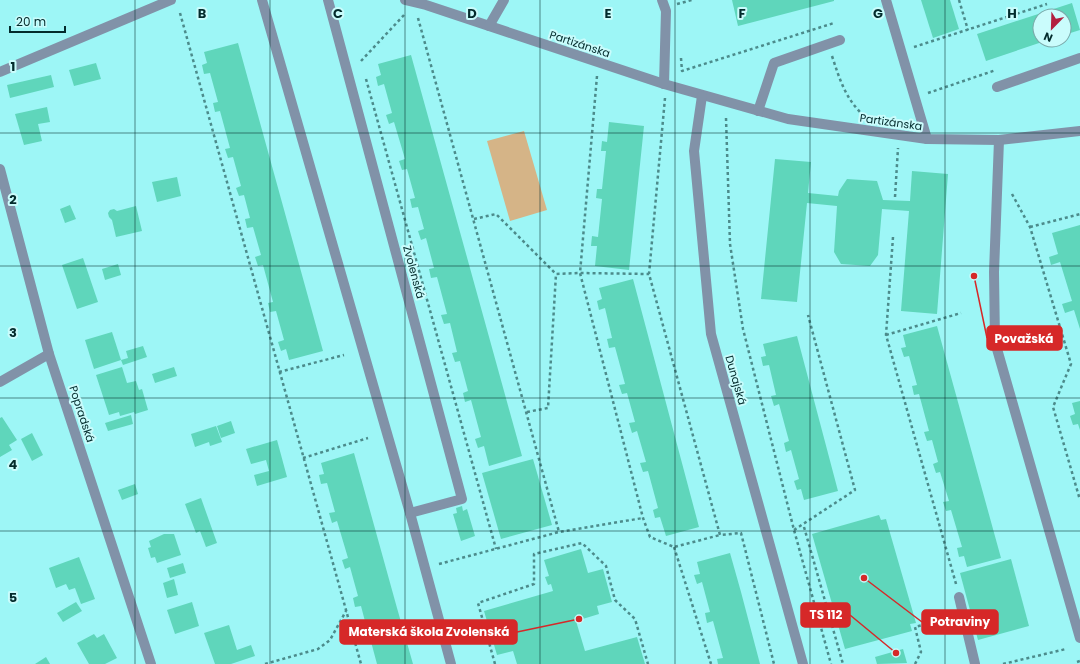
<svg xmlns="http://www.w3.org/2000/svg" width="1080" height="664" font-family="Poppins,sans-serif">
  <rect width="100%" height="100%" fill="#9df6f6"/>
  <polygon fill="#d5b487" points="524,131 547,210 510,221 487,141"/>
  <g fill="#5fd6bb">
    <polygon points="732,0 834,0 834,1 738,26"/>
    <polygon points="921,0 950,0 959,29 933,38"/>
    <polygon points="1072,3 1080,30 1064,35 1064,16 1040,16 1040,40 1048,40 986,61 977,34"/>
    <polygon points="238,43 323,351 289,360 286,349 281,351 278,342 284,340 276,311 270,312 268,303 273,302 263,265 258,266 255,257 261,255 253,227 247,228 245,219 250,218 244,195 239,196 236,188 241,186 233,157 228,158 225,149 230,148 220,111 215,112 213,103 218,102 210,73 204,74 202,65 207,63 204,52"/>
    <polygon points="411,55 522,456 489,466 484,446 478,448 475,439 481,437 471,400 465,402 463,393 468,391 460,361 455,362 452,353 457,352 450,323 444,324 441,315 447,314 437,277 431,278 429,269 434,268 426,238 421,240 418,231 424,229 418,207 412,208 410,199 415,198 407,169 402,170 399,161 405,159 394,122 389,124 386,115 392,113 384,84 378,86 376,77 381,75 378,64"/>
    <polygon points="96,63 101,79 74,86 69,70"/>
    <polygon points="51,75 54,87 10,98 7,85"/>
    <polygon points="47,107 50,122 38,124 42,141 24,145 15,114"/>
    <polygon points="609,122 644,126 629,270 595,266 597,246 591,246 592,236 598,237 602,199 596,198 597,189 602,189 606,151 601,151 602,141 607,142"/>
    <polygon points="775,159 811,162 808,193 838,196 839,191 847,179 877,181 883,200 910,201 912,171 948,174 937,314 901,311 909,211 882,209 878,255 870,266 841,264 834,252 837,206 807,203 797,302 761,299"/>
    <polygon points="177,177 181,196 157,202 152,182"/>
    <polygon points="70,205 76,219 65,223 60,209"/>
    <polygon points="136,206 142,231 116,237 112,220 109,217 108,213 110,210 114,209 117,211"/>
    <polygon points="1080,225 1080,329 1074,310 1065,313 1062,304 1072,301 1060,262 1051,265 1049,257 1058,254 1052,233"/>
    <polygon points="83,258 98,302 77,309 62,265"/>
    <polygon points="118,264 121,275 105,280 102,269"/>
    <polygon points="633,279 699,527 666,536 660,517 655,518 653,510 658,508 648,471 643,472 640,463 646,462 637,431 632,433 629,423 635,422 627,393 622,394 619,385 625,384 615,347 609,348 607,339 612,338 605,308 599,310 597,301 602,299 599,288"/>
    <polygon points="937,326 1001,558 967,567 964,556 959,557 957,548 962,547 951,510 946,511 943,502 949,501 940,472 936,473 933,464 938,462 932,440 927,441 924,432 929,431 919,394 914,395 912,386 917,385 909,356 904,357 901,348 906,347 903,335"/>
    <polygon points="112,332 121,360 94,369 85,340"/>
    <polygon points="797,336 838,491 804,500 801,489 797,490 794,481 799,479 791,450 786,452 784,443 789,441 779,404 774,406 771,396 776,395 769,365 763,366 761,357 766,356 763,344"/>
    <polygon points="143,346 147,357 123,365 121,360 128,358 126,351"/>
    <polygon points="122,367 127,383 136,381 139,390 142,389 148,410 135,414 134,412 120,416 119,412 109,415 96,375"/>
    <polygon points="174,367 177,376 155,383 152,374"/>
    <polygon points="1080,401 1080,430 1078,424 1073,425 1070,416 1075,414 1072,403"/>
    <polygon points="131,415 133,424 108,431 105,423"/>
    <polygon points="2,417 17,440 9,445 12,450 0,457 0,418"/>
    <polygon points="231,421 235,433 221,438 217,426"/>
    <polygon points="216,426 222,442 210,446 209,442 195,447 191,434"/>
    <polygon points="32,433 43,455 32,461 21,439"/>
    <polygon points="277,440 287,477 257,486 254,475 269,471 266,460 251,464 246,449"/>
    <polygon points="354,453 397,608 413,664 377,664 370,638 364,639 362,630 367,629 361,606 355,607 353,598 358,596 353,578 350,567 345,569 342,560 348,558 337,521 332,523 329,513 335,512 327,483 321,484 319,475 324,474 321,463"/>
    <polygon points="533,459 552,525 501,539 482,473"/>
    <polygon points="135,484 138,494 122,500 118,490"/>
    <polygon points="201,498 217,543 206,547 200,531 196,533 185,504"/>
    <polygon points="462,506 463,511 467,509 475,536 461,541 453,514 457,513 456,508"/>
    <polygon points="879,515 881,520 886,519 916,623 910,624 912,631 845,649 812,534"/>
    <polygon points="164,534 174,534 181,555 157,563 155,557 151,558 148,548 151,547 149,541"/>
    <polygon points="581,549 588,573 603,569 612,602 597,606 599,614 576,621 585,651 637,637 645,664 517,664 513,651 497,655 484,611 553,591 551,584 548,585 545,577 549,576 544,560"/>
    <polygon points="730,553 741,592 760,664 718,664 717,659 723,658 713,621 707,623 705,613 710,612 702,582 697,584 694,575 700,574 697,562"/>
    <polygon points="79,557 95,599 81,604 75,588 69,590 66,584 56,588 49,568"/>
    <polygon points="1011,559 1029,626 978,640 960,573"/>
    <polygon points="183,563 186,573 170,578 167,568"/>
    <polygon points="174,579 178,595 167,598 163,583"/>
    <polygon points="76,602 82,611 63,622 57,613"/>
    <polygon points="192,602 199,626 175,634 167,610"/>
    <polygon points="229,625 237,650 251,645 255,656 231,664 215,664 204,633"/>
    <polygon points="94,634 97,638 104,634 117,658 105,664 89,664 77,643"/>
    <polygon points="903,649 907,663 877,664 875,657"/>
    <polygon points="46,657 50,664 35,664"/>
  </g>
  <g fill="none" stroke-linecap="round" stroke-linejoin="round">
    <g stroke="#4c8b8b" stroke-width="2.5" stroke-dasharray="3 3" stroke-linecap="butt">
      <polyline points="959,0 968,30"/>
      <polyline points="677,4 692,0"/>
      <polyline points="180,13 361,664"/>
      <polyline points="418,18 559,532"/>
      <polyline points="914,47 1047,4"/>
      <path d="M832,56C840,80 845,98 864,116"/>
      <polyline points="681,58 682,71 834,23"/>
      <polyline points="361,61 404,15"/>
      <polyline points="597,76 580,273 643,518 650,537 674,547 720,535"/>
      <polyline points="366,79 496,549"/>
      <polyline points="928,93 996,70"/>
      <polyline points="665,98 649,274 720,535 741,533 774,664"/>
      <polyline points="726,118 730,244 743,329 794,530 831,664"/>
      <polyline points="1012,194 1030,227 1071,364 1053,407 1080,500"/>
      <polyline points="895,197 898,148"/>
      <polyline points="474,219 496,214 556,274 580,273 649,274"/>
      <polyline points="1030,227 1080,214"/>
      <polyline points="893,237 886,335 956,584"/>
      <polyline points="886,335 961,313"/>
      <polyline points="279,372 344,355"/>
      <polyline points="527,412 548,408 556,274"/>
      <polyline points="303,458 368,438"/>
      <polyline points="804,527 843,664"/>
      <polyline points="794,530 855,490 808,315"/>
      <polyline points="674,547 711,664"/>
      <polyline points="439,564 559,532 643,518"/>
      <polyline points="1077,662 1080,661"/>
      <polyline points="265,664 318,649 330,640 346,611"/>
      <polyline points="495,664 478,603 534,584 534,554 582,543 606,566 615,600 635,619 648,664"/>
      <polyline points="915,664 921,652 915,627 923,625"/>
      <polyline points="1003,664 1066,649"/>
    </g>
    <g stroke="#8192a8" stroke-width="10">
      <polyline points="262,0 410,513 451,664"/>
      <polyline points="328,0 462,499 410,513"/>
      <polyline points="405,0 426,5 664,84 788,119 927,139 999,140 1080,131"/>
      <polyline points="662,0 666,11 664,84"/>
      <polyline points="886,0 927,139"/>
      <polyline points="489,26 504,0"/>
      <polyline points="0,72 171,0"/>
      <polyline points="997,87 1080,58"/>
      <polyline points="702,96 694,151 711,334 803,664"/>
      <polyline points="758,111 774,63 840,40"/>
      <polyline points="999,140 994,272 995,342 1080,638"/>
      <polyline points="0,169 49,354 151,664"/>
      <polyline points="0,382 49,354"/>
      <polyline points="959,597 975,664"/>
    </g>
  </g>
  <path fill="none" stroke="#032b2c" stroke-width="1" stroke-opacity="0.55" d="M135,0V664M270,0V664M405,0V664M540,0V664M675,0V664M810,0V664M945,0V664M0,133H1080M0,266H1080M0,398H1080M0,531H1080"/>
  <g text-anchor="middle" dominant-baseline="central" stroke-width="4" stroke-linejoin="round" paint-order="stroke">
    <g font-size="11" fill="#032b2c" stroke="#cafcfc">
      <text transform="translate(580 44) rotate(18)">Partizánska</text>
      <text transform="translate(891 122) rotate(8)">Partizánska</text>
      <text transform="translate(414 272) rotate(75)">Zvolenská</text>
      <text transform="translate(736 380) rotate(74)">Dunajská</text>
      <text transform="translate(82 414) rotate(72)">Popradská</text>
    </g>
  </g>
  <g font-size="13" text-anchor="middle" font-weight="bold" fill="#032b2c" stroke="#cafcfc" stroke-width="4" stroke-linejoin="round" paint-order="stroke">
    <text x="202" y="18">B</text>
    <text x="338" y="18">C</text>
    <text x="472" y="18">D</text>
    <text x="608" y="18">E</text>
    <text x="742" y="18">F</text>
    <text x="878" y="18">G</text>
    <text x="1012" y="18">H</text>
    <text x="13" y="71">1</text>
    <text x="13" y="204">2</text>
    <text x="13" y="337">3</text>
    <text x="13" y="469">4</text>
    <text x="13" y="602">5</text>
  </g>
  <path fill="none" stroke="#d62828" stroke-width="1.5" d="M974 276L987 338M896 653L850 615M864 578L922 622M579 619L517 632"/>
  <g fill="#d62828" stroke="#cafcfc" stroke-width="1.5">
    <circle cx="974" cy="276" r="4"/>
    <circle cx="896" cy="653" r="4"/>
    <circle cx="864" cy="578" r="4"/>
    <circle cx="579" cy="619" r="4"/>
  </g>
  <g fill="#d62828" stroke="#d62828" stroke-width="1.5">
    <rect x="987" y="326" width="75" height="24" rx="4"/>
    <rect x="801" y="603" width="49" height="24" rx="4"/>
    <rect x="922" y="610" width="76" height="24" rx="4"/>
    <rect x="340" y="620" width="177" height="24" rx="4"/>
  </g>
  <g font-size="12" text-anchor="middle" font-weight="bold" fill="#fff">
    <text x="1024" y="343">Považská</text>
    <text x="826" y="619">TS 112</text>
    <text x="960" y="626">Potraviny</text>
    <text x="429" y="636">Materská škola Zvolenská</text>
  </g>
  <g transform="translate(1052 28) rotate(203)"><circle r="19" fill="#cafcfc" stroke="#7aa8a9"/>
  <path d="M0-3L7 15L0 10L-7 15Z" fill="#b2203f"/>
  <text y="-6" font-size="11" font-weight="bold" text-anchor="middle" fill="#032b2c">N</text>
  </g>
  <path d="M10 26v6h55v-6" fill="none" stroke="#032b2c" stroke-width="2"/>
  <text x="16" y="26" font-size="12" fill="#032b2c" stroke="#cafcfc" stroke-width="3" paint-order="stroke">20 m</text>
</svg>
